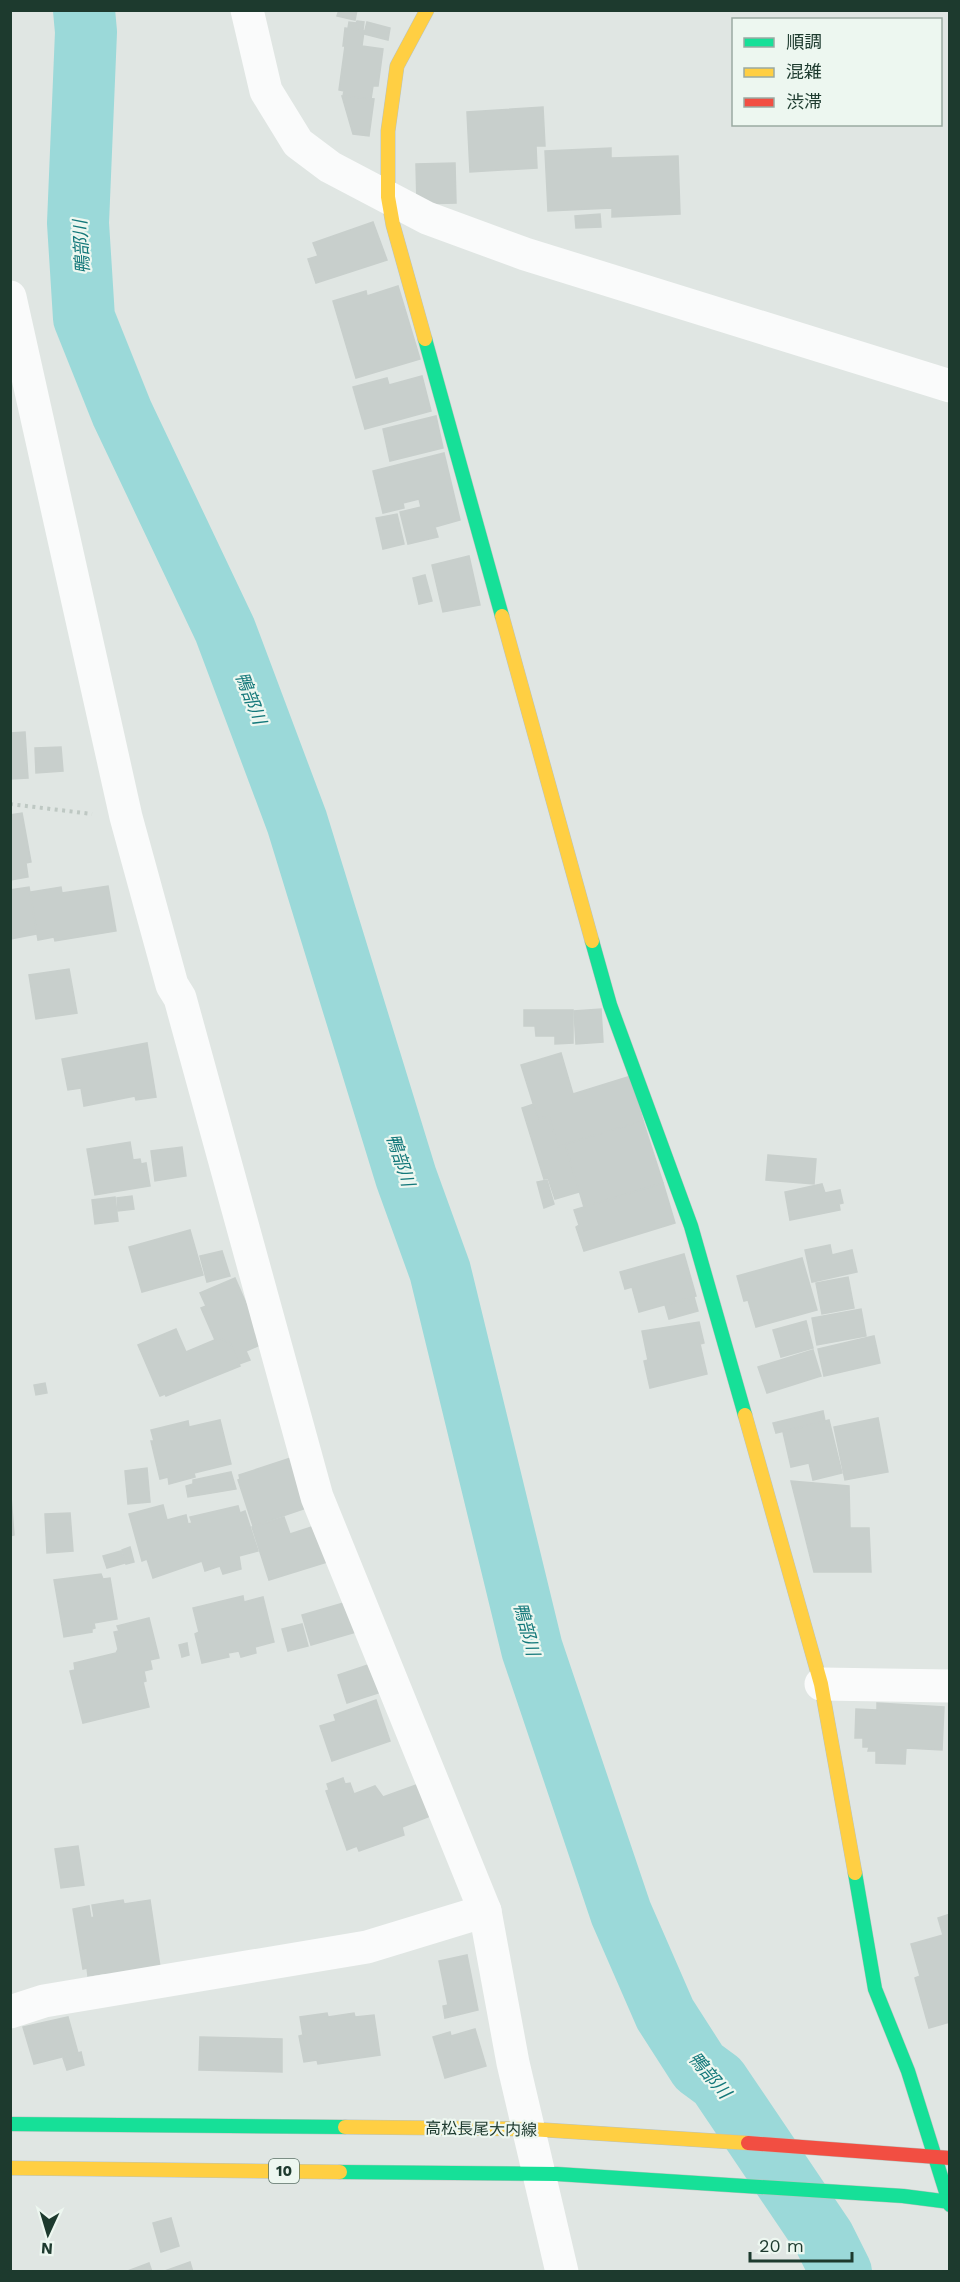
<svg xmlns="http://www.w3.org/2000/svg" width="960" height="2282" font-family="'Work Sans','Noto Sans JP',sans-serif">
  <rect width="100%" height="100%" fill="#e0e6e3"/>
  <g fill="none" stroke-linecap="round" stroke-linejoin="round">
    <polyline stroke="#9bd9d9" stroke-width="62" points="84,10 86,32 78,223 84,318 122,413 225,630 297,822 406,1177 440,1271 532,1649 621,1913 665,2014 699,2067 718,2081 824,2238 841,2272"/>
  </g>
  <g fill="#c8cfcc" stroke="#c8cfcc" stroke-width="1.5">
    <polygon points="339,10 357,10 355,20 337,16"/>
    <polygon points="357,21 364,22 363,30 348,28 349,22 356,23"/>
    <polygon points="367,22 390,28 388,40 364,34"/>
    <polygon points="345,28 364,31 362,46 383,49 378,86 373,86 371,99 343,96 344,91 339,90 345,46 343,46"/>
    <polygon points="342,96 374,99 369,136 353,134"/>
    <polygon points="543,107 545,146 536,146 537,168 470,172 467,112"/>
    <polygon points="611,148 611,158 678,156 680,214 612,217 612,208 548,211 545,151"/>
    <polygon points="455,163 456,203 417,204 416,164"/>
    <polygon points="600,214 601,227 576,228 575,216"/>
    <polygon points="373,222 387,260 316,283 308,259 318,256 313,243"/>
    <polygon points="398,286 420,359 356,378 333,301 366,291 367,296"/>
    <polygon points="422,376 431,411 365,429 353,387 387,378 389,385"/>
    <polygon points="436,416 443,448 390,461 383,429"/>
    <polygon points="444,453 460,520 435,527 438,537 408,544 400,512 421,507 419,499 403,503 404,508 383,513 373,471"/>
    <polygon points="397,514 404,544 383,549 376,518"/>
    <polygon points="469,556 480,605 443,612 432,565"/>
    <polygon points="425,575 432,601 419,604 413,578"/>
    <polygon points="25,732 28,778 10,779 10,733"/>
    <polygon points="61,747 63,771 36,773 35,748"/>
    <polygon points="22,813 31,862 26,863 28,877 10,880 10,815"/>
    <polygon points="108,886 116,931 55,941 54,937 38,940 30,892 61,887 62,893"/>
    <polygon points="29,887 37,934 10,939 10,890"/>
    <polygon points="69,969 77,1013 36,1019 29,975"/>
    <polygon points="601,1009 603,1042 576,1044 574,1011"/>
    <polygon points="524,1010 573,1010 573,1043 555,1044 555,1036 536,1036 535,1026 524,1026"/>
    <polygon points="147,1043 156,1097 136,1100 135,1096 84,1106 81,1088 68,1090 62,1059"/>
    <polygon points="561,1053 573,1094 631,1076 643,1121 558,1147 549,1116 538,1119 521,1065"/>
    <polygon points="534,1104 538,1119 549,1116 558,1147 565,1144 579,1192 555,1199 548,1178 544,1179 522,1108"/>
    <polygon points="643,1121 663,1183 584,1207 565,1144"/>
    <polygon points="130,1142 133,1160 140,1159 141,1164 146,1163 150,1186 95,1195 87,1149"/>
    <polygon points="182,1147 186,1176 155,1181 151,1151"/>
    <polygon points="768,1155 816,1159 814,1184 766,1180"/>
    <polygon points="547,1180 554,1204 544,1208 537,1182"/>
    <polygon points="663,1183 675,1223 584,1251 576,1227 579,1225 574,1210"/>
    <polygon points="822,1184 825,1193 840,1190 843,1203 839,1204 840,1210 790,1220 785,1192"/>
    <polygon points="132,1196 134,1209 118,1211 117,1198"/>
    <polygon points="115,1197 118,1221 95,1224 92,1200"/>
    <polygon points="190,1230 203,1275 142,1292 129,1247"/>
    <polygon points="830,1245 832,1255 852,1250 857,1272 812,1282 805,1250"/>
    <polygon points="222,1251 230,1276 207,1282 200,1256"/>
    <polygon points="684,1254 696,1296 639,1312 632,1287 625,1289 620,1272"/>
    <polygon points="802,1258 817,1310 756,1327 748,1300 744,1301 737,1276"/>
    <polygon points="848,1277 854,1308 822,1314 816,1283"/>
    <polygon points="235,1278 262,1340 260,1345 246,1351 250,1360 239,1364 230,1343 219,1338 215,1340 201,1308 206,1306 200,1293"/>
    <polygon points="694,1297 698,1311 669,1319 665,1305"/>
    <polygon points="861,1309 866,1336 817,1345 812,1318"/>
    <polygon points="806,1321 813,1348 781,1357 773,1330"/>
    <polygon points="699,1322 704,1343 700,1344 707,1374 650,1388 644,1361 648,1360 642,1331"/>
    <polygon points="176,1329 186,1352 219,1338 230,1343 240,1366 166,1396 165,1394 160,1396 138,1345"/>
    <polygon points="874,1336 880,1363 824,1376 818,1349"/>
    <polygon points="813,1350 821,1376 767,1393 758,1367"/>
    <polygon points="45,1383 47,1393 36,1395 34,1385"/>
    <polygon points="823,1411 825,1421 776,1433 773,1423"/>
    <polygon points="878,1418 888,1472 845,1480 834,1427"/>
    <polygon points="220,1420 231,1464 194,1473 195,1477 169,1484 168,1477 160,1479 151,1441 154,1441 151,1430 188,1421 189,1427"/>
    <polygon points="829,1420 842,1473 813,1480 809,1463 791,1467 783,1432"/>
    <polygon points="303,1454 324,1502 253,1526 238,1480 240,1479 239,1475"/>
    <polygon points="147,1468 150,1502 128,1504 125,1471"/>
    <polygon points="231,1472 236,1489 188,1497 186,1486 193,1484 193,1480"/>
    <polygon points="791,1481 849,1486 850,1528 869,1528 871,1572 814,1572"/>
    <polygon points="10,1483 14,1535 10,1536"/>
    <polygon points="163,1505 167,1520 186,1515 188,1524 192,1523 190,1517 238,1506 240,1513 245,1511 258,1551 239,1556 241,1569 223,1574 220,1566 205,1571 202,1561 153,1578 147,1559 142,1561 129,1514"/>
    <polygon points="70,1513 73,1551 47,1553 45,1514"/>
    <polygon points="284,1517 290,1534 327,1522 340,1558 269,1580 252,1527"/>
    <polygon points="130,1547 134,1562 126,1564 122,1550"/>
    <polygon points="121,1551 125,1563 107,1568 103,1556"/>
    <polygon points="101,1574 103,1579 110,1578 117,1619 94,1623 95,1628 92,1629 92,1632 64,1637 54,1580"/>
    <polygon points="243,1596 244,1602 263,1597 274,1642 255,1647 256,1653 241,1657 239,1651 228,1653 229,1657 202,1663 195,1634 199,1632 193,1608"/>
    <polygon points="354,1600 363,1630 311,1645 302,1615"/>
    <polygon points="149,1618 159,1658 150,1660 152,1669 144,1671 146,1681 143,1682 149,1707 83,1723 70,1671 75,1670 74,1663 116,1653 118,1649 114,1632 119,1631 117,1626"/>
    <polygon points="302,1624 308,1646 288,1651 282,1629"/>
    <polygon points="187,1643 189,1655 182,1657 179,1645"/>
    <polygon points="374,1663 384,1691 347,1703 338,1675"/>
    <polygon points="376,1700 390,1741 332,1761 320,1726 336,1721 334,1715"/>
    <polygon points="877,1703 944,1707 942,1750 906,1748 905,1764 876,1763 876,1751 868,1751 869,1747 863,1747 863,1738 855,1738 856,1709 877,1710"/>
    <polygon points="343,1778 345,1784 350,1783 354,1794 375,1786 383,1797 419,1784 430,1816 402,1827 404,1835 359,1851 357,1846 347,1850 326,1791 329,1790 327,1784"/>
    <polygon points="78,1846 84,1885 61,1888 55,1849"/>
    <polygon points="123,1900 124,1904 150,1900 160,1967 107,1976 106,1973 88,1976 87,1968 83,1969 73,1909 89,1906 91,1918 94,1917 92,1905"/>
    <polygon points="950,1914 950,2022 929,2028 915,1978 920,1976 911,1944 943,1935 938,1918"/>
    <polygon points="467,1955 478,2010 445,2018 443,2006 448,2005 439,1961"/>
    <polygon points="327,2013 328,2017 354,2013 355,2017 374,2015 380,2055 318,2064 317,2060 304,2062 299,2036 303,2035 300,2017"/>
    <polygon points="68,2017 78,2053 34,2064 23,2027"/>
    <polygon points="475,2029 486,2066 445,2078 433,2037 450,2032 451,2036"/>
    <polygon points="200,2037 282,2039 282,2072 199,2070"/>
    <polygon points="81,2052 84,2065 67,2070 63,2058"/>
    <polygon points="171,2218 179,2246 161,2252 153,2223"/>
    <polygon points="190,2262 193,2272 162,2272"/>
    <polygon points="149,2263 152,2272 125,2272"/>
  </g>
  <g fill="none" stroke-linecap="round" stroke-linejoin="round">
    <g stroke="#b9c3be" stroke-width="15">
      <g id="fast">
        <polyline points="425,339 502,616"/>
        <polyline points="592,941 610,1005 691,1226 745,1415"/>
        <polyline points="855,1873 875,1989 908,2071 950,2205"/>
        <polyline points="10,2124 345,2127"/>
        <polyline points="340,2172 557,2174 903,2196 950,2202"/>
      </g>
    </g>
    <g stroke="#b9c3be" stroke-width="15">
      <g id="slow">
        <polyline points="425,339 393,225 388,197 388,131 397,66 427,10"/>
        <polyline points="502,616 592,941"/>
        <polyline points="745,1415 821,1684 855,1873"/>
        <polyline points="345,2127 530,2129 748,2143"/>
        <polyline points="10,2168 340,2172"/>
      </g>
    </g>
    <g stroke="#b9c3be" stroke-width="15">
      <polyline id="jam" points="748,2143 950,2158"/>
    </g>
    <polyline stroke="#bec8c3" stroke-width="4" stroke-dasharray="3 4.5" stroke-linecap="butt" points="10,804 92,814"/>
    <g stroke="#fafbfb" stroke-width="33">
      <polyline points="247,10 266,91 298,143 330,167 427,218 525,254 950,386"/>
      <polyline points="10,297 126,817 172,985 180,998 317,1497 485,1911 513,2063 562,2272"/>
      <polyline points="821,1684 950,1686"/>
      <polyline points="10,2012 44,2001 367,1947 485,1911"/>
    </g>
    <use href="#fast" stroke="#16e098" stroke-width="14"/>
    <use href="#slow" stroke="#ffcf43" stroke-width="14"/>
    <use href="#jam" stroke="#f24e42" stroke-width="14"/>
  </g>
  <g text-anchor="middle" dominant-baseline="central" stroke-width="4.5" stroke-linejoin="round" paint-order="stroke">
    <rect fill="#edf7f0" stroke="#5b7368" stroke-width="1.5" x="269" y="2159" width="30" height="24" rx="4.5"/>
    <g font-size="15" font-weight="bold" fill="#1d3a2e">
      <text x="284" y="2171">10</text>
    </g>
    <g font-size="16" fill="#1d3a2e" stroke="#edf7f0">
      <text transform="translate(481 2129) rotate(1)">高松長尾大内線</text>
    </g>
    <g font-size="18" font-style="italic" fill="#13787a" stroke="#edf7f0">
      <text transform="translate(81 247) rotate(-93)">鴨部川</text>
      <text transform="translate(251 698) rotate(69)">鴨部川</text>
      <text transform="translate(401 1160) rotate(72)">鴨部川</text>
      <text transform="translate(527 1629) rotate(75)">鴨部川</text>
      <text transform="translate(710 2075) rotate(50)">鴨部川</text>
    </g>
  </g>
  <rect width="960" height="2282" fill="none" stroke="#1d3a2e" stroke-width="24"/>
  <rect x="732" y="18" width="210" height="108" fill="#edf7f0" stroke="#9aaba2" stroke-width="1.5"/>
  <rect x="744" y="38" width="30" height="9" fill="#16e098" stroke="#9aaba2" stroke-width="1.5"/>
  <text x="786" y="48" font-size="18" fill="#1d3a2e">順調</text>
  <rect x="744" y="68" width="30" height="9" fill="#ffcf43" stroke="#9aaba2" stroke-width="1.5"/>
  <text x="786" y="78" font-size="18" fill="#1d3a2e">混雑</text>
  <rect x="744" y="98" width="30" height="9" fill="#f24e42" stroke="#9aaba2" stroke-width="1.5"/>
  <text x="786" y="108" font-size="18" fill="#1d3a2e">渋滞</text>
  <g transform="translate(48 2234) rotate(184)" stroke="#edf7f0" stroke-width="4.5" paint-order="stroke">
  <path d="M0-4.5L10 22L0 15L-10 22Z" fill="#1d3a2e"/>
  <text y="-9" font-size="16" font-weight="bold" text-anchor="middle" fill="#1d3a2e">N</text>
  </g>
  <path d="M750 2252v9h102v-9" fill="none" stroke="#1d3a2e" stroke-width="3"/>
  <text x="759" y="2252" font-size="18" fill="#1d3a2e" stroke="#edf7f0" stroke-width="4.5" paint-order="stroke">20 m</text>
</svg>
